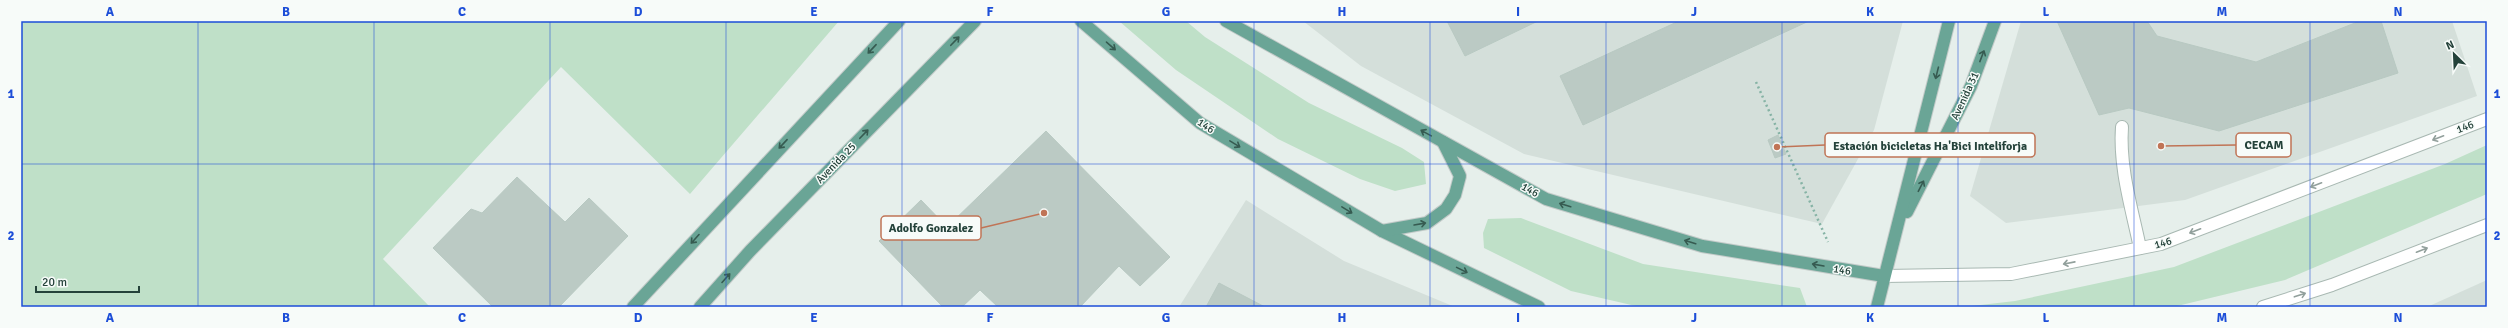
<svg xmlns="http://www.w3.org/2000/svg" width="2508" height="328" font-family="Signika,sans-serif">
  <rect width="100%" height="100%" fill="#e6efeb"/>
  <g fill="#d4dfda">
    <polygon points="1303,21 1903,21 1874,130 1822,224 1524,154 1361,66"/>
    <polygon points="2021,21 2452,21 2477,96 2185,200 2006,223 1970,196"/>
    <polygon points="1246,200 1344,261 1455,307 1179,307"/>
    <polygon points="2487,280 2487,307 2427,307"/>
  </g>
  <g fill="#bfe0c8">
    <polygon points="21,21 839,21 690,194 561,67 383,259 430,307 21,307"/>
    <polygon points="1119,21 1186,21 1205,37 1309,103 1402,148 1424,162 1426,184 1395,191 1360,179 1278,139 1176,70"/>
    <polygon points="2487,145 2487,194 2285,280 2173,307 1963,307 2015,301 2174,267 2445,164"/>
    <polygon points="1521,218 1643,264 1800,288 1807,307 1640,307 1571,291 1484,248 1483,233 1488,219"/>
  </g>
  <g fill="#bbcac4" stroke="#b8c9c2">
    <polygon points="1447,21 1538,21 1465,56"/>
    <polygon points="1679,21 1809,21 1583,125 1560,76"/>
    <polygon points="2057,21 2147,21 2157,36 2256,62 2360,21 2381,21 2398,73 2219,131 2129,108 2099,115"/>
    <polygon points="1046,131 1170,257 1140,286 1119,266 1080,307 998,307 980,290 962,307 943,307 879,241 921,200 947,227"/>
    <polygon points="1778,135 1786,154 1775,158 1768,140"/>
    <polygon points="517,177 565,222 589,198 628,236 559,307 493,307 433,248 471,209 482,213"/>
    <polygon points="1219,283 1265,307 1206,307"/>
  </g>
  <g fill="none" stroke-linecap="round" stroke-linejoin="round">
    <g stroke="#a8b8b2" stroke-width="14">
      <g id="minor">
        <path d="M2122,127C2119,168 2132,209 2140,248"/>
        <polyline points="1884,276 2011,274 2161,244 2487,119"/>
        <polyline points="2263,307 2332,285 2487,225"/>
      </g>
    </g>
    <g stroke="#c2cac8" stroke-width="14">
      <g id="major">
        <polyline points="1081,21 1200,123 1382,231 1539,307"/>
        <polyline points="1226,21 1546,199 1702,246 1884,276"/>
        <polyline points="1907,212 1971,86 1995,21"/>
        <polyline points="1382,231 1427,223 1446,209 1455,195 1460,176 1443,142"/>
        <polyline points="633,307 899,21"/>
        <polyline points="700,307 750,251 975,21"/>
        <polyline points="1877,307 1949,21"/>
      </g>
    </g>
    <polyline stroke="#86b3a5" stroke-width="2.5" stroke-dasharray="2 3" stroke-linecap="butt" points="1756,82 1828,242"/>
    <use href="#minor" stroke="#fff" stroke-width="12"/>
    <use href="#major" stroke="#6aa596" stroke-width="12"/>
  </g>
  <defs><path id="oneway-shaft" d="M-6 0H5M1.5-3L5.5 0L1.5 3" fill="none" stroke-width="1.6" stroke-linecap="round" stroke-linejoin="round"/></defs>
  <g stroke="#365b51">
    <use href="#oneway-shaft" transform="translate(955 41) rotate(-46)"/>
    <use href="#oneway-shaft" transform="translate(1111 46) rotate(41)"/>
    <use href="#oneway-shaft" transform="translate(872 49) rotate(133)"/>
    <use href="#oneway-shaft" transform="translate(1982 56) rotate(-69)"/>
    <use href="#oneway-shaft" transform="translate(1937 73) rotate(104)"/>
    <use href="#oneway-shaft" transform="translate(1426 133) rotate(-151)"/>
    <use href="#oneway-shaft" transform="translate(864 134) rotate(-46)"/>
    <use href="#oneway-shaft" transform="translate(783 144) rotate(133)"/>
    <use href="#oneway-shaft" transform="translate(1235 144) rotate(31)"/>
    <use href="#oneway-shaft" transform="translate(1921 186) rotate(-63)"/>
    <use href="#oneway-shaft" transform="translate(1565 205) rotate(-163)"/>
    <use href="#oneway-shaft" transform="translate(1347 210) rotate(31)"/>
    <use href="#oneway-shaft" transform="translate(1420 224) rotate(-10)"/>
    <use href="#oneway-shaft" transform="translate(695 239) rotate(132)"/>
    <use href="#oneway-shaft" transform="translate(1690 242) rotate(-163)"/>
    <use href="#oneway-shaft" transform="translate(1818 265) rotate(-170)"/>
    <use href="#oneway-shaft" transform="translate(1462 270) rotate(26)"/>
    <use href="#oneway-shaft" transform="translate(726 278) rotate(-48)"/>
  </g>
  <g stroke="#92a09c">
    <use href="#oneway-shaft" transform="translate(2438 138) rotate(159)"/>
    <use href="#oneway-shaft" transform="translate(2316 185) rotate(159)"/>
    <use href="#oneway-shaft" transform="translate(2195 231) rotate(159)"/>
    <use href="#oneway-shaft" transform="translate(2422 250) rotate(-21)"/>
    <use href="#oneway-shaft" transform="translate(2069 263) rotate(169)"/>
    <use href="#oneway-shaft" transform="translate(2300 295) rotate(-18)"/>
  </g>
  <path fill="none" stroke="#1d4ed8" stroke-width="1" stroke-opacity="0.55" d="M198,21V307M374,21V307M550,21V307M726,21V307M902,21V307M1078,21V307M1254,21V307M1430,21V307M1606,21V307M1782,21V307M1958,21V307M2134,21V307M2310,21V307M21,164H2487"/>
  <g text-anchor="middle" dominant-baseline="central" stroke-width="3" stroke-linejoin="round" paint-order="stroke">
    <g font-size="11" fill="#24423a" stroke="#f7fbf9">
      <text transform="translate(1965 96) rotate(-65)">Avenida 31</text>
      <text transform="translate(1206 126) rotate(33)">146</text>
      <text transform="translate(2465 127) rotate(-21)">146</text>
      <text transform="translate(836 163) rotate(-46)">Avenida 25</text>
      <text transform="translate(1530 190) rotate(29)">146</text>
      <text transform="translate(2163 243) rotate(-16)">146</text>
      <text transform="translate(1842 270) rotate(9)">146</text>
    </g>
  </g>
  <path fill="none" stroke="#c07456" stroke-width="1.5" d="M2161 146L2236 145M1777 147L1825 145M1044 213L981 228"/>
  <g fill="#c07456" stroke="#f7fbf9" stroke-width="1.5">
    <circle cx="2161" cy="146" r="4"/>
    <circle cx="1777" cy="147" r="4"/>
    <circle cx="1044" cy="213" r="4"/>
  </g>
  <g fill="#f7fbf9" stroke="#c07456" stroke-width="1.5">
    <rect x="2236" y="133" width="55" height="24" rx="4"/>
    <rect x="1825" y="133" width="210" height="24" rx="4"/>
    <rect x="881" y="216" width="100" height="24" rx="4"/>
  </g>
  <g font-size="12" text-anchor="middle" font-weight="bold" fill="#24423a">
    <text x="2264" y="149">CECAM</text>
    <text x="1930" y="150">Estación bicicletas Ha'Bici Inteliforja</text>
    <text x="931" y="232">Adolfo Gonzalez</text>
  </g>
  <rect width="2508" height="328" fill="none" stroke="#f7fbf9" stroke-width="44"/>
  <g transform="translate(2454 54) rotate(336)" stroke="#f7fbf9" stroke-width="3" paint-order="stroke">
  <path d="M0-3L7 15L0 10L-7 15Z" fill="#24423a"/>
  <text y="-6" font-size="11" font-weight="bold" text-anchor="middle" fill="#24423a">N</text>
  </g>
  <path d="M36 286v6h103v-6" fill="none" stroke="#24423a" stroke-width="2"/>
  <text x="42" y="286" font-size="12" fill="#24423a" stroke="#f7fbf9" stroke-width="3" paint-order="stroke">20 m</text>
  <rect x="22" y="22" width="2464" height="284" fill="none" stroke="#1d4ed8" stroke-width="1.5"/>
  <g font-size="13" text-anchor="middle" font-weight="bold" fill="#1d4ed8">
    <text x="110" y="16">A</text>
    <text x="286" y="16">B</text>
    <text x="462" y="16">C</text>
    <text x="638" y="16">D</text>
    <text x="814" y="16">E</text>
    <text x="990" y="16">F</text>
    <text x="1166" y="16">G</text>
    <text x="1342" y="16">H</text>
    <text x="1518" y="16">I</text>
    <text x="1694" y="16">J</text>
    <text x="1870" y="16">K</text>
    <text x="2046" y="16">L</text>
    <text x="2222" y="16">M</text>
    <text x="2398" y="16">N</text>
    <text x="11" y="98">1</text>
    <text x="2497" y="98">1</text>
    <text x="11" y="240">2</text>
    <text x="2497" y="240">2</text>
    <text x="110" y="322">A</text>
    <text x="286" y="322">B</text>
    <text x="462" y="322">C</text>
    <text x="638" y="322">D</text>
    <text x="814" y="322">E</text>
    <text x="990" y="322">F</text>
    <text x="1166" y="322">G</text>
    <text x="1342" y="322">H</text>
    <text x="1518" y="322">I</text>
    <text x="1694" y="322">J</text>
    <text x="1870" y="322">K</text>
    <text x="2046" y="322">L</text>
    <text x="2222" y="322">M</text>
    <text x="2398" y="322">N</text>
  </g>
</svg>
